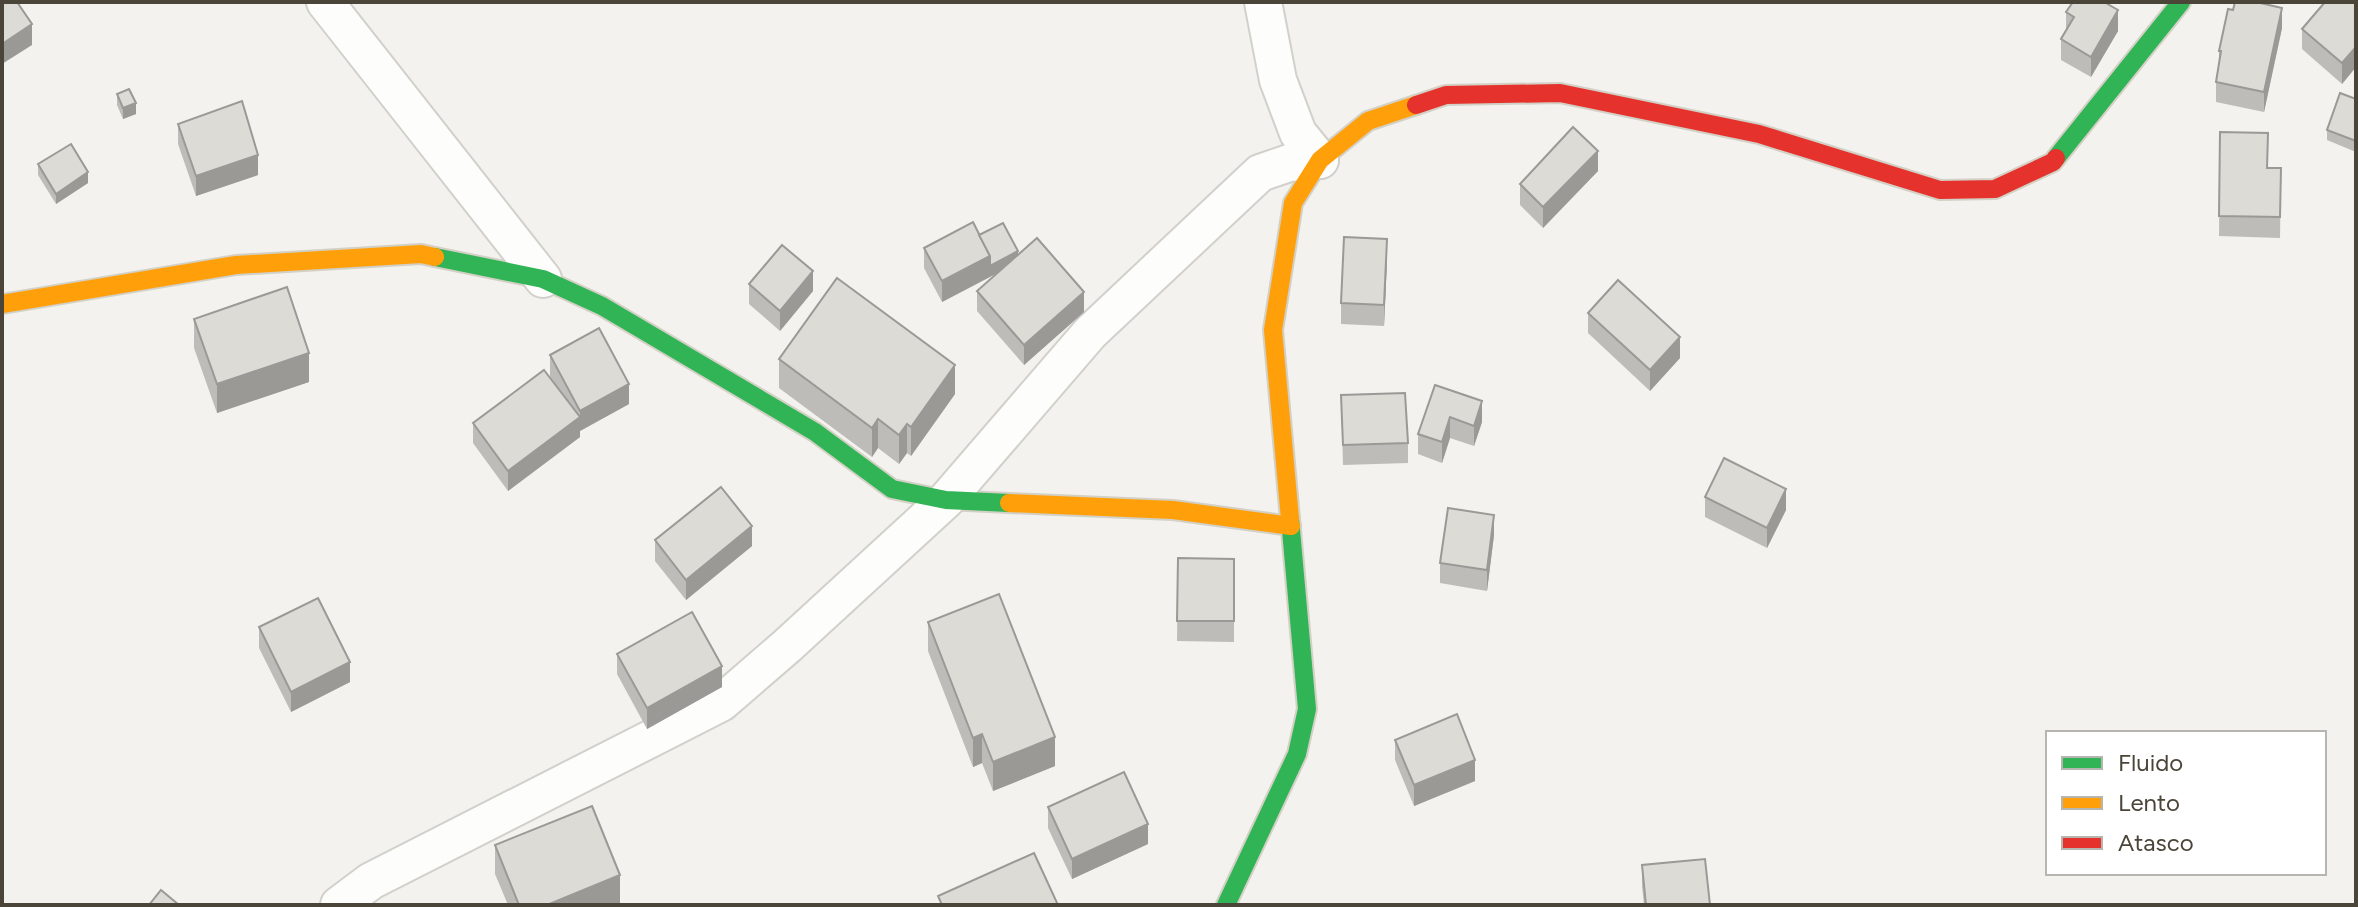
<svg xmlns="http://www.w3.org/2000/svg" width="2358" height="907" font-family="Figtree,sans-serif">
  <rect width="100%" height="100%" fill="#f3f2ee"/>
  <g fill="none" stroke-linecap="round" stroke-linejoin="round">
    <g stroke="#d1d0cb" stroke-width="40">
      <g id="street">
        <polyline points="325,2 543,279"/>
        <polyline points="1263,2 1278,80 1298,133 1320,160"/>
        <polyline points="339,905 371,881 721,703 787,646 946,500 1090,333 1260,173 1289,163 1320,160"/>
      </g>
    </g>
    <g stroke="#d3d0c5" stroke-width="22">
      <g id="fast">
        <polyline points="2056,158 2181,2"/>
        <polyline points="435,257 543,279 602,306 815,432 892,489 946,500 1009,503"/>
        <polyline points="1226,905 1297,754 1307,709 1290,519"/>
      </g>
    </g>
    <g stroke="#d3d0c5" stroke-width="22">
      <g id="slow">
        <polyline points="2,304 236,265 421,254 435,257"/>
        <polyline points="1009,503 1173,510 1291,526"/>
        <polyline points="1290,519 1273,330 1293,203 1320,160 1368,121 1416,105"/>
      </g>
    </g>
    <g stroke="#d3d0c5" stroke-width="22">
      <polyline id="jam" points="1416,105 1446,95 1560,93 1759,134 1940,190 1995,189 2053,162 2056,158"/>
    </g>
    <use href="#street" stroke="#fdfdfc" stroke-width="36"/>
    <use href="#fast" stroke="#30b455" stroke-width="18"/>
    <use href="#slow" stroke="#ff9f0a" stroke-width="18"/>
    <use href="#jam" stroke="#e5322d" stroke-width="18"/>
  </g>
  <g fill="#bebcb8">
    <polygon points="2356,2 2356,67 2342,84 2302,49 2302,29"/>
    <polygon points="2233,10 2282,28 2264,112 2216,102 2216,82 2219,66 2219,51"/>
    <polygon points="2066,12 2118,31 2091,77 2061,60 2061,39 2066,30"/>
    <polygon points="117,94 136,114 123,119 117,105"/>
    <polygon points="2356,99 2356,152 2327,140 2327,130"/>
    <polygon points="178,124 258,175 196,196 178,144"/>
    <polygon points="2220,132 2268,168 2281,168 2280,238 2219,236"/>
    <polygon points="38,164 88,183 56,204 38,175"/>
    <polygon points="1598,171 1543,228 1520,205 1520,184"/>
    <polygon points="979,235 1018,255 1084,312 1024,365 977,311 977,291 998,273 942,302 924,268 924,248"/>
    <polygon points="1387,260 1384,326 1341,324 1341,303"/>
    <polygon points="749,284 813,291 780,331 749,304"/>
    <polygon points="1588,313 1680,358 1650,391 1588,333"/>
    <polygon points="194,319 309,382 217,413 194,348"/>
    <polygon points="550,355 629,404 580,431 580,437 508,491 473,443 473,423 553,382 550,376"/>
    <polygon points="779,359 955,394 911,456 907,453 899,464 878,448 872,457 779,388"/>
    <polygon points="1435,385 1482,422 1474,446 1450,438 1442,463 1418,454 1418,434"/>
    <polygon points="1341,395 1408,443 1408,463 1343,465"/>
    <polygon points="1705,497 1786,510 1767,548 1705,517"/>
    <polygon points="1494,535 1487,591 1440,583 1440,563"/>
    <polygon points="655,540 752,546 686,600 655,561"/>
    <polygon points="1178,558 1234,559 1234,642 1177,641"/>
    <polygon points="928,622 1055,766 993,791 982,763 973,767 928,651"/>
    <polygon points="259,627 350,682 291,712 259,648"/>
    <polygon points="617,654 722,687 647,729 617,674"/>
    <polygon points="1395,740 1475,781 1414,806 1395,760"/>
    <polygon points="1048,807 1148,844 1072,879 1048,828"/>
    <polygon points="495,845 620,904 508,905 495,874"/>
    <polygon points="1642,865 1710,905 1644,905 1642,886"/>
  </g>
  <g fill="#9b9996">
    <polygon points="2282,8 2282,28 2264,112 2264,92"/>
    <polygon points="2118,10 2118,31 2091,77 2091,57"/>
    <polygon points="32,24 32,45 2,64 2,44"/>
    <polygon points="2356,47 2356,67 2342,84 2342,63"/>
    <polygon points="136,103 136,114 123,119 123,108"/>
    <polygon points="1598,151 1598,171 1543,228 1543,207"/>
    <polygon points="258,155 258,175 196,196 196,176"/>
    <polygon points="88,172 88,183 56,204 56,194"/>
    <polygon points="1387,239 1387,260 1384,326 1384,305"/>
    <polygon points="1018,251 1018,262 942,302 942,281 990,256"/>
    <polygon points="813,271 813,291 780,331 780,311"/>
    <polygon points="1084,292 1084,312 1024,365 1024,345"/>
    <polygon points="1680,337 1680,358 1650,391 1650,370"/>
    <polygon points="309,353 309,382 217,413 217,384"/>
    <polygon points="955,365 955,394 911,456 911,427"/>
    <polygon points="629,384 629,404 580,431 580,411"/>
    <polygon points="1482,401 1482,422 1474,446 1474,426"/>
    <polygon points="580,417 580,437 508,491 508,471"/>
    <polygon points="1450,417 1450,438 1442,463 1442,442"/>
    <polygon points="878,419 878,448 872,457 872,428"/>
    <polygon points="907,424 907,453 899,464 899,435"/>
    <polygon points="1786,489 1786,510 1767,548 1767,528"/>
    <polygon points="1494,515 1494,535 1487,591 1487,570"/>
    <polygon points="752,526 752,546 686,600 686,580"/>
    <polygon points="350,662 350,682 291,712 291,692"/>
    <polygon points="722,666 722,687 647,729 647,708"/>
    <polygon points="982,734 982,763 973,767 973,738"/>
    <polygon points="1055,737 1055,766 993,791 993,762"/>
    <polygon points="1475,760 1475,781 1414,806 1414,785"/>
    <polygon points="1148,824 1148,844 1072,879 1072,859"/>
    <polygon points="620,875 620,904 547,905"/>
  </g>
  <g fill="#dddbd6" stroke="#9b9996" stroke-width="2">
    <polygon points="2,2 17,2 32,24 2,44"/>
    <polygon points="2073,2 2104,2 2118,10 2091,57 2061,39 2074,17 2066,12"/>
    <polygon points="2235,2 2256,2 2282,8 2264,92 2216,82 2221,51 2219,51 2228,9 2233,10"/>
    <polygon points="2325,2 2356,2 2356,47 2342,63 2302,29"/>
    <polygon points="129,89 136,103 123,108 117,94"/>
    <polygon points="2340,93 2356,99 2356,141 2327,130"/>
    <polygon points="242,101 258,155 196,176 178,124"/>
    <polygon points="1573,127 1598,151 1543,207 1520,184"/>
    <polygon points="2220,132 2268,133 2267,168 2281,168 2280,217 2219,216"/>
    <polygon points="71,144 88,172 56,194 38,164"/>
    <polygon points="973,222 990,256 942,281 924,248"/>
    <polygon points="1003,223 1018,251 990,266 990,256 979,235"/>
    <polygon points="1344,237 1387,239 1384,305 1341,303"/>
    <polygon points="1037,238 1084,292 1024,345 977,291"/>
    <polygon points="782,245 813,271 780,311 749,284"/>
    <polygon points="837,278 955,365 911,427 907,424 899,435 878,419 872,428 779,359"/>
    <polygon points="1618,280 1680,337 1650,370 1588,313"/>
    <polygon points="287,287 309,353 217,384 194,319"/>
    <polygon points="599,328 629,384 580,411 550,355"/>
    <polygon points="544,370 580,417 508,471 473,423"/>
    <polygon points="1435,385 1482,401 1474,426 1450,417 1442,442 1418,434"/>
    <polygon points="1405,393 1408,443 1343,445 1341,395"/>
    <polygon points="1724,458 1786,489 1767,528 1705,497"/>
    <polygon points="721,487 752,526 686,580 655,540"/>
    <polygon points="1448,508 1494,515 1487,570 1440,563"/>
    <polygon points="1178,558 1234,559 1234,621 1177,621"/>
    <polygon points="999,594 1055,737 993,762 982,734 973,738 928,622"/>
    <polygon points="318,598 350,662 291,692 259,627"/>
    <polygon points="692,612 722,666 647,708 617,654"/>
    <polygon points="1457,714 1475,760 1414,785 1395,740"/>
    <polygon points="1124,772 1148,824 1072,859 1048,807"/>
    <polygon points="592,806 620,875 547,905 519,905 495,845"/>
    <polygon points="1034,853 1058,905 942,905 938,896"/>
    <polygon points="1705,859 1710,905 1646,905 1642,865"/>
    <polygon points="161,890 179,905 149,905"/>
  </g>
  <rect width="2358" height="907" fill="none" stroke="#4a4538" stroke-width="8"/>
  <rect x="2046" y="731" width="280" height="144" fill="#ffffff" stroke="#b7b5af" stroke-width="2"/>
  <rect x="2062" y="757" width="40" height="12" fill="#30b455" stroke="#b7b5af" stroke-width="2"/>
  <text x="2118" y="771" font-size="24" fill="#4a4538">Fluido</text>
  <rect x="2062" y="797" width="40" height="12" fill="#ff9f0a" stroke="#b7b5af" stroke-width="2"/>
  <text x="2118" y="811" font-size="24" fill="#4a4538">Lento</text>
  <rect x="2062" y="837" width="40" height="12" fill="#e5322d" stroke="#b7b5af" stroke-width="2"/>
  <text x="2118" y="851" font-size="24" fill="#4a4538">Atasco</text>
</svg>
